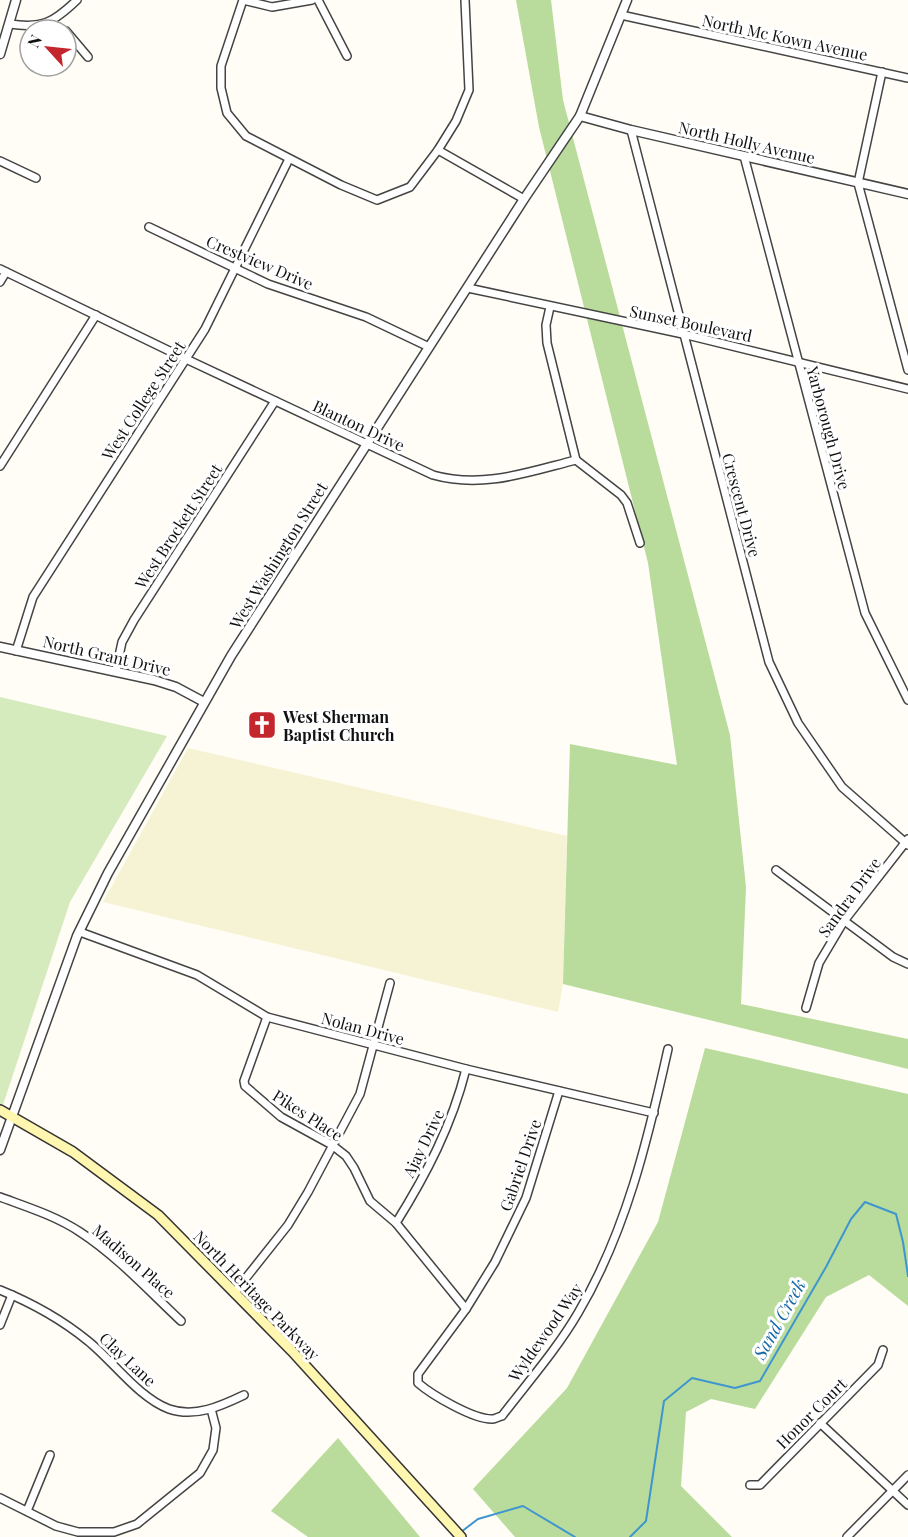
<svg xmlns="http://www.w3.org/2000/svg" width="908" height="1537" font-family="'Playfair Display',serif">
  <rect width="100%" height="100%" fill="#fffdf5"/>
  <polygon fill="#f6f3d4" points="188,748 567,836 563,984 558,1012 103,902"/>
  <polygon fill="#d5ebbd" points="0,697 167,736 70,902 0,1114"/>
  <g fill="#b9dc9c">
    <polygon points="516,0 551,0 563,100 730,735 746,887 741,1004 908,1039 908,1069 563,984 570,744 677,765 648,563 539,127"/>
    <polygon points="705,1048 908,1094 908,1306 869,1275 826,1297 755,1409 711,1399 686,1412 681,1486 732,1537 515,1537 473,1489 567,1388 658,1222"/>
    <polygon points="338,1438 420,1537 308,1537 271,1511"/>
  </g>
  <g fill="none" stroke-linecap="round" stroke-linejoin="round">
    <g stroke="#3f96cf" stroke-width="2">
      <polyline points="461,1532 478,1519 523,1506 575,1537"/>
      <polyline points="630,1537 646,1521 664,1401 692,1378 735,1388 760,1381 826,1267 851,1219 865,1202 896,1214 903,1242 908,1276"/>
    </g>
    <g stroke="#444" stroke-width="10">
      <g id="minor">
        <polyline points="312,0 272,7 243,0 221,66 221,88 227,113 246,136 341,185 377,200 410,187 438,150 456,121 469,90 465,0"/>
        <polyline points="318,0 347,56"/>
        <polyline points="621,15 908,78"/>
        <path d="M10,24C43,29 54,22 77,0"/>
        <polyline points="66,31 88,57"/>
        <polyline points="882,72 858,183 908,370"/>
        <polyline points="631,130 769,662 798,723 842,787 908,845"/>
        <polyline points="438,150 524,199"/>
        <polyline points="744,156 865,613 908,700"/>
        <polyline points="0,161 36,178"/>
        <polyline points="149,227 268,284 366,317 429,347"/>
        <path d="M0,269L186,359L433,475C483,489 528,472 576,460"/>
        <polyline points="0,282 6,272"/>
        <polyline points="468,288 683,334 908,389"/>
        <polyline points="550,307 546,325 547,343 576,460"/>
        <polyline points="576,460 621,495 627,503 640,543"/>
        <polyline points="0,466 96,315"/>
        <polyline points="16,651 33,597 205,329 289,159"/>
        <polyline points="116,670 122,642 134,620 275,401"/>
        <polyline points="776,870 893,957 908,964"/>
        <polyline points="80,932 197,975 267,1017 466,1069 654,1113"/>
        <polyline points="806,1008 819,963 844,921 908,839"/>
        <polyline points="267,1017 244,1081 245,1086 281,1117 332,1145 346,1156 354,1168 370,1201 396,1223 466,1309"/>
        <path d="M559,1091L526,1198L495,1262L466,1309L418,1374V1383C432,1395 474,1420 493,1419C495,1419 500,1416 502,1416C528,1382 557,1349 578,1313C626,1232 648,1139 668,1049"/>
        <path d="M0,1197C27,1207 56,1216 80,1232C117,1256 149,1291 181,1321"/>
        <path d="M396,1223C426,1175 452,1125 466,1069"/>
        <path d="M0,1290C32,1303 61,1319 88,1341C113,1361 139,1398 169,1409C195,1418 221,1406 244,1395"/>
        <polyline points="234,1293 288,1225 308,1192 360,1094 390,983"/>
        <polyline points="0,1325 12,1295"/>
        <polyline points="820,1423 908,1505"/>
        <polyline points="750,1485 760,1485 878,1365 883,1350"/>
        <polyline points="0,1498 56,1526 78,1532 114,1532 137,1524 200,1473 213,1450 216,1428 211,1409"/>
        <polyline points="27,1511 50,1455"/>
        <polyline points="847,1537 908,1475"/>
      </g>
    </g>
    <g stroke="#444" stroke-width="11">
      <g id="tertiary">
        <polyline points="0,54 16,0"/>
        <polyline points="580,116 631,130 908,194"/>
        <polyline points="0,647 154,680 176,687 204,702"/>
        <polyline points="0,1150 77,936 108,873 231,656 524,199 580,116 627,0"/>
      </g>
    </g>
    <g stroke="#333" stroke-width="12">
      <polyline id="secondary" points="0,1110 73,1152 158,1215 292,1351 461,1537"/>
    </g>
    <use href="#minor" stroke="#fff" stroke-width="7"/>
    <use href="#tertiary" stroke="#fff" stroke-width="8"/>
    <use href="#secondary" stroke="#fff6b0" stroke-width="9"/>
  </g>
  <defs>
    <g id="church-square" transform="scale(1.5)"><rect x="-9" y="-9" width="18" height="18" rx="4" fill="#c4262e" stroke="#fff"/><path d="M-1.2-6h2.4v3.5h3.3v2.4h-3.3V6h-2.4V-.1h-3.3v-2.4h3.3Z" fill="#fff"/></g>
  </defs>
  <g fill-rule="evenodd">
    <use href="#church-square" x="262" y="725"/>
  </g>
  <g text-anchor="middle" dominant-baseline="central" stroke-width="6" stroke-linejoin="round" paint-order="stroke">
    <g font-size="16" fill="#111" stroke="#fff">
      <text transform="translate(785 37) rotate(12)">North Mc Kown Avenue</text>
      <text transform="translate(747 142) rotate(13)">North Holly Avenue</text>
      <text transform="translate(260 262) rotate(23)">Crestview Drive</text>
      <text transform="translate(691 323) rotate(12)">Sunset Boulevard</text>
      <text transform="translate(143 400) rotate(-57)">West College Street</text>
      <text transform="translate(359 425) rotate(25)">Blanton Drive</text>
      <text transform="translate(829 428) rotate(75)">Yarborough Drive</text>
      <text transform="translate(742 505) rotate(75)">Crescent Drive</text>
      <text transform="translate(178 526) rotate(-57)">West Brockett Street</text>
      <text transform="translate(278 555) rotate(-58)">West Washington Street</text>
      <text transform="translate(107 655) rotate(13)">North Grant Drive</text>
      <text transform="translate(849 897) rotate(-54)">Sandra Drive</text>
      <text transform="translate(363 1028) rotate(15)">Nolan Drive</text>
      <text transform="translate(308 1115) rotate(33)">Pikes Place</text>
      <text transform="translate(423 1143) rotate(-64)">Ajay Drive</text>
      <text transform="translate(520 1165) rotate(-71)">Gabriel Drive</text>
      <text transform="translate(134 1261) rotate(41)">Madison Place</text>
      <text transform="translate(257 1295) rotate(46)">North Heritage Parkway</text>
      <text transform="translate(545 1332) rotate(-55)">Wyldewood Way</text>
      <text transform="translate(128 1359) rotate(43)">Clay Lane</text>
      <text transform="translate(811 1413) rotate(-45)">Honor Court</text>
    </g>
    <g font-size="16" font-weight="bold" fill="#111" stroke="#fff" text-anchor="start">
      <text x="283" y="716">West Sherman<tspan x="283" dy="18">Baptist Church</tspan></text>
    </g>
    <g font-size="18" font-style="italic" fill="#1768a6" stroke="#fff">
      <text transform="translate(779 1319) rotate(-61)">Sand Creek</text>
    </g>
  </g>
  <g transform="translate(48 48) rotate(297)"><circle r="28" fill="#ffffff" stroke="#a0a0a0" stroke-width="1.5"/>
  <path d="M0-4.5L10 22L0 15L-10 22Z" fill="#c4262e"/>
  <text y="-9" font-size="16" font-weight="bold" text-anchor="middle" fill="#111111">N</text>
  </g>
</svg>
